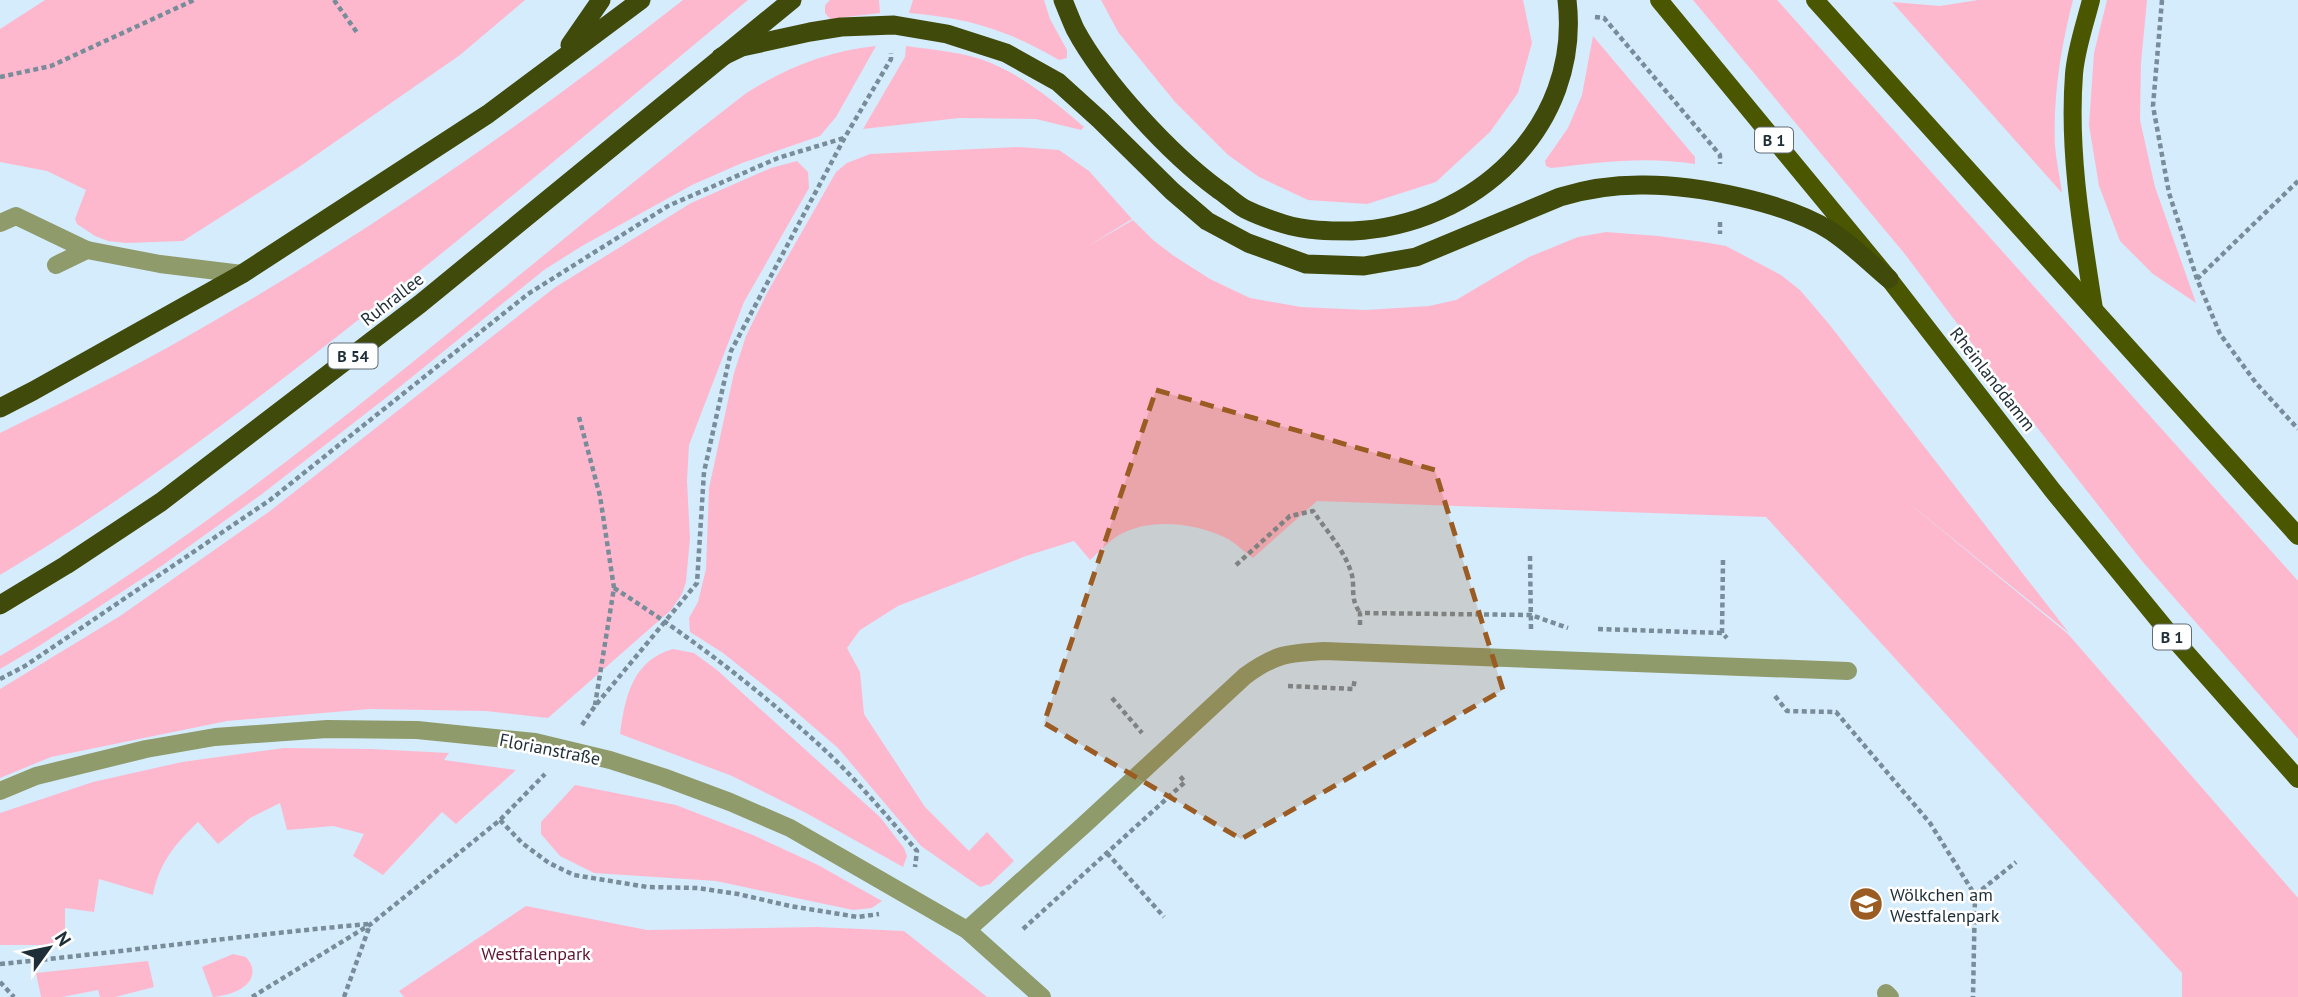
<svg xmlns="http://www.w3.org/2000/svg" width="2298" height="997" font-family="'PT Sans',sans-serif">
  <rect width="100%" height="100%" fill="#d5ecfd"/>
  <g fill="#feb8ce">
    <polygon points="45,0 525,0 460,55 299,167 183,241 126,243 108,241 95,236 77,224 75,219 86,190 47,171 0,162 0,29"/>
    <path d="M683,0H748C608,116 469,234 325,346C220,428 114,507 0,575V433C63,402 127,371 188,336C362,237 526,123 683,0Z"/>
    <polygon points="830,0 879,0 880,13 830,19 825,13 825,5"/>
    <path d="M913,0H1044L1050,19L1067,50V58L1059,60C1008,30 968,18 909,13Z"/>
    <polygon points="1101,0 1523,0 1532,43 1518,93 1490,132 1436,182 1367,204 1308,200 1259,177 1228,155 1175,102 1118,32"/>
    <polygon points="1693,0 1777,0 2298,581 2298,739 2142,561 1999,379 1904,253"/>
    <path d="M1978,0H2073C2061,47 2053,95 2055,145C2056,161 2060,177 2062,193L1892,2L1940,6Z"/>
    <polygon points="2107,0 2147,0 2141,63 2140,120 2155,187 2196,303 2153,274 2120,241 2099,186 2089,125 2094,53"/>
    <path d="M1593,36L1695,157V164C1646,156 1599,162 1551,168L1546,166L1545,161L1568,128L1582,95Z"/>
    <path d="M876,46L836,117L820,136L742,163L692,185L582,246L544,270L396,390L262,494L163,565L39,646L0,669V656C270,498 499,284 745,94C785,68 828,51 876,46Z"/>
    <path d="M906,46C934,50 965,52 991,63C1026,78 1055,102 1084,127L1081,130L1036,119L959,118L863,129L905,57Z"/>
    <path d="M1019,147L1059,150L1089,171L1132,219L1088,246L1133,220L1153,240L1174,256L1210,279L1250,298L1301,307L1366,310L1429,306L1456,300L1529,257L1578,237L1606,232L1658,236L1703,242L1726,246L1781,275L1800,290L1829,324L2069,633L1899,495L2068,634L2298,898V997H2182V973L1766,517L1317,501L1253,558C1244,552 1236,543 1226,538C1196,523 1150,517 1119,535C1109,541 1099,552 1090,560L1074,541L1026,556L898,606L860,630L847,648L860,672L864,714L925,807L969,851L987,832L1014,861L990,884L980,887L921,846L838,748L781,699L723,653L690,632L689,618L698,602L706,569L709,488L734,373L746,336L767,293L836,172L847,163L870,154Z"/>
    <polygon points="797,161 808,172 809,188 744,302 689,445 687,481 690,538 686,582 682,594 671,610 548,718 486,711 370,709 227,721 51,757 0,778 0,689 120,616 270,511 554,288 691,203 771,168"/>
    <path d="M673,649L694,653L717,670L880,817L904,848L907,856L903,867L806,813L732,776L620,734C625,696 633,660 673,649Z"/>
    <path d="M284,748L371,749L449,753L444,760L516,770L456,824L442,812L383,875L353,856L364,834L333,826L287,830L280,803L250,818L218,844L198,822C175,844 159,863 153,895L99,879L94,912L65,908V945H0V813L93,782L182,762Z"/>
    <polygon points="575,785 676,805 753,835 818,865 882,901 872,908 853,910 716,881 594,873 560,856 541,834 541,822"/>
    <polygon points="526,906 647,930 817,927 904,931 987,997 404,997 399,991"/>
    <path d="M233,954L246,957C248,960 251,963 252,967C257,988 227,996 213,997L202,967Z"/>
    <polygon points="148,961 154,987 115,997 100,997 98,990 62,997 41,997 36,973"/>
  </g>
  <g fill="none" stroke-linecap="round" stroke-linejoin="round">
    <g stroke="#788c99" stroke-width="4.5" stroke-dasharray="5 3.5" stroke-linecap="butt">
      <polyline points="334,0 358,34"/>
      <polyline points="2162,0 2153,106 2169,193 2197,279 2220,334 2256,383 2298,429"/>
      <polyline points="1595,17 1604,18 1720,155 1720,164"/>
      <polyline points="0,77 51,66 194,0"/>
      <polyline points="1720,222 1720,234"/>
      <polyline points="2197,279 2298,181"/>
      <polyline points="579,417 600,496 614,588 595,705"/>
      <polyline points="1530,556 1531,630"/>
      <path d="M1236,565L1290,516L1313,511C1326,530 1343,549 1350,569C1357,586 1348,595 1360,613"/>
      <path d="M614,588C685,633 753,685 815,741C852,774 885,814 917,851L915,867"/>
      <polyline points="1360,625 1360,613 1531,615 1568,628"/>
      <polyline points="1598,629 1722,633 1727,638"/>
      <polyline points="1722,633 1723,560"/>
      <polyline points="0,679 25,666 270,500 528,294 668,206 778,158 844,138"/>
      <polyline points="1288,686 1353,689 1355,679"/>
      <polyline points="1775,696 1787,711 1836,712 1930,823 1975,895 1973,997"/>
      <polyline points="1112,698 1142,733"/>
      <polyline points="582,725 595,706 697,583 704,472 731,351 845,137 891,59 891,53"/>
      <polyline points="500,820 522,843 549,863 574,875 647,887 698,888 738,894 790,906 858,917 879,914"/>
      <polyline points="1107,853 1164,917"/>
      <polyline points="1975,895 2016,862"/>
      <polyline points="1023,929 1185,782 1178,774"/>
      <path d="M0,964C123,952 245,935 368,924"/>
      <polyline points="0,982 14,997"/>
      <polyline points="252,997 371,924 500,820 545,774"/>
      <polyline points="344,997 370,925"/>
    </g>
    <g stroke="#8f9b6b" stroke-width="18">
      <polyline points="0,223 16,216 87,250 160,264 242,274"/>
      <polyline points="56,265 87,250"/>
      <path d="M967,930L1085,824L1245,676C1275,654 1287,653 1324,651L1848,671"/>
      <polyline points="1886,993 1890,997"/>
    </g>
    <polyline stroke="#8f9b6b" stroke-width="18" points="0,791 36,776 146,749 215,737 327,729 417,730 535,742 610,760 663,777 730,802 790,828 967,930 1042,997"/>
    <g stroke="#4b5700" stroke-width="18">
      <polyline points="1659,0 1889,279 2053,491 2174,639 2298,779"/>
      <polyline points="1815,0 2298,536"/>
      <path d="M2091,0C2085,24 2076,49 2074,74C2068,152 2082,232 2094,309"/>
    </g>
    <g stroke="#404a0b" stroke-width="19">
      <path d="M1063,0C1067,10 1071,20 1075,29C1104,83 1170,154 1219,190C1228,196 1236,204 1245,209C1257,215 1271,220 1284,224C1306,231 1330,231 1352,231C1474,226 1582,127 1567,0"/>
      <polyline points="570,45 601,0"/>
      <path d="M721,57L742,47L810,32L841,27L894,25L947,34L1006,53L1058,82L1100,120L1172,191L1207,221L1248,243L1306,264L1364,266L1416,257L1560,197C1586,189 1612,185 1640,185C1693,184 1786,202 1831,231C1852,245 1870,263 1889,279"/>
      <polyline points="0,408 33,391 242,274 488,114 641,0"/>
      <polyline points="0,605 66,565 161,502 420,304 792,0"/>
    </g>
  </g>
  <path fill="#9b5c23" fill-opacity="0.2" stroke="#9b5c23" stroke-width="5" stroke-dasharray="14 9" stroke-linejoin="round" d="M1156,390L1435,470L1503,690L1241,839L1044,723Z"/>
  <defs>
    <g id="school-disc" transform="scale(1.75)"><circle r="9.5" fill="#9b5c23" stroke="#fff"/><path d="M0-5L7-2L0 1L-7-2ZM-4 1L0 2.5L4 1V4Q0 6-4 4Z" fill="#fff"/></g>
  </defs>
  <g fill-rule="evenodd">
    <use href="#school-disc" x="1866" y="904"/>
  </g>
  <g text-anchor="middle" dominant-baseline="central" stroke-width="5" stroke-linejoin="round" paint-order="stroke">
    <g fill="#fff" stroke="#626d74" stroke-width="2">
      <rect x="1755" y="127.5" width="38" height="25" rx="5"/>
      <rect x="328.5" y="343.5" width="49" height="25" rx="5"/>
      <rect x="2153" y="624.5" width="38" height="25" rx="5"/>
    </g>
    <g font-size="16" font-weight="bold" fill="#1e2e38">
      <text x="1774" y="140">B 1</text>
      <text x="353" y="356">B 54</text>
      <text x="2172" y="637">B 1</text>
    </g>
    <g font-size="18" fill="#1e2e38" stroke="#fff">
      <text transform="translate(392 299) rotate(-38)">Ruhrallee</text>
      <text transform="translate(1993 379) rotate(52)">Rheinlanddamm</text>
      <text transform="translate(550 749) rotate(11)">Florianstraße</text>
    </g>
    <g font-size="18" fill="#1e2e38" stroke="#fff" text-anchor="start">
      <text x="1890" y="894">Wölkchen am<tspan x="1890" dy="21">Westfalenpark</tspan></text>
    </g>
    <g font-size="18" fill="#5f1535" stroke="#fff">
      <text x="536" y="953">Westfalenpark</text>
    </g>
  </g>
  <g transform="translate(49 948) rotate(57)" stroke="#ffffff" stroke-width="5" paint-order="stroke">
  <path d="M0-5L12 26L0 18L-12 26Z" fill="#1e2e38"/>
  <text y="-10" font-size="19" font-weight="bold" text-anchor="middle" fill="#1e2e38">N</text>
  </g>
</svg>
